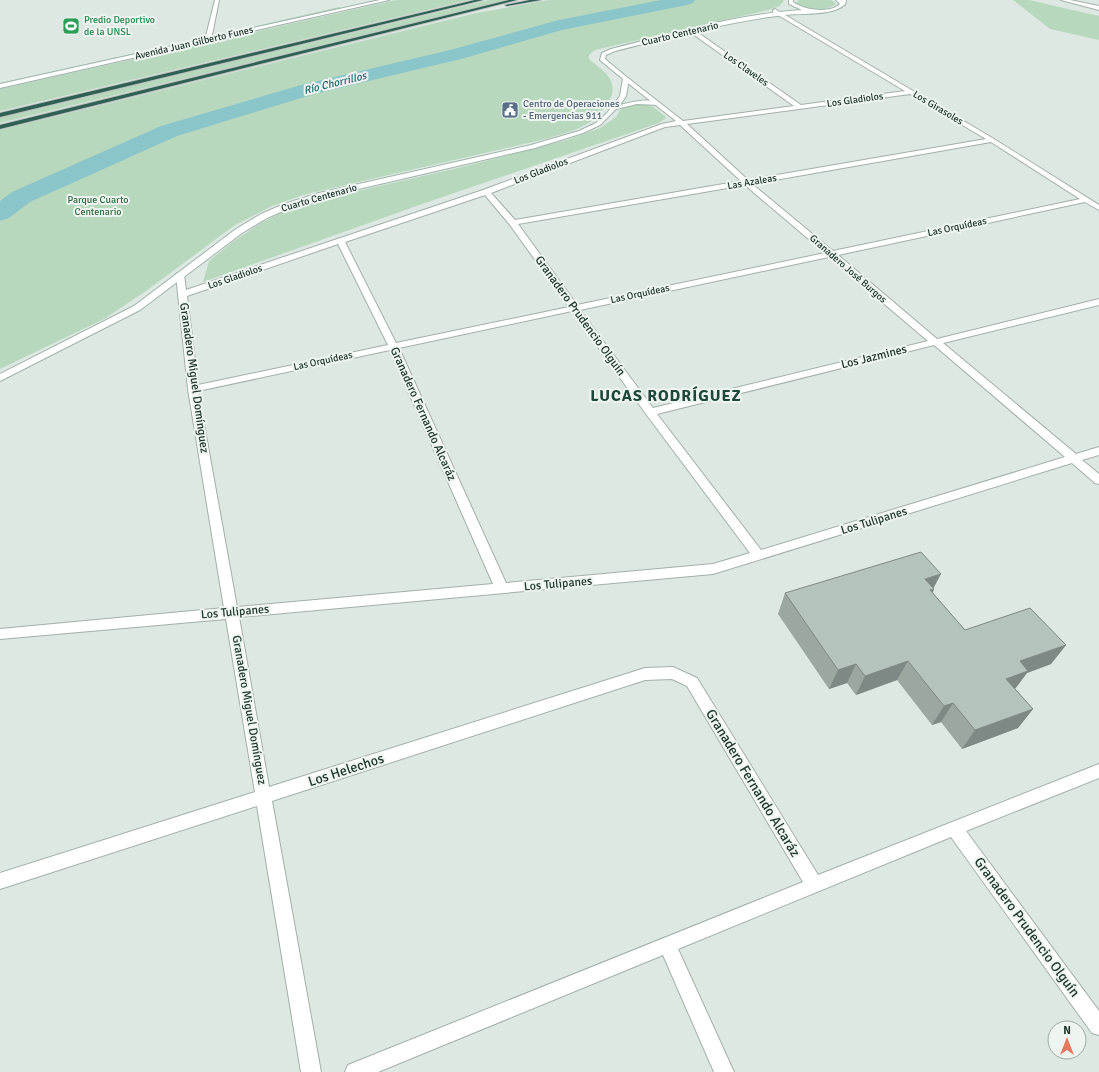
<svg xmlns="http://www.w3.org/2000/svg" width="1099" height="1072" font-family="Signika,sans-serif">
  <rect width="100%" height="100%" fill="#dee8e3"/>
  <g fill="#b8d8be">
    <polygon points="396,0 469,0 0,111 0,89"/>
    <polygon points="489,0 507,0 0,123 0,117"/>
    <path d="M549,0H784L780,6L768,10L595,50L589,55V59C597,66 610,74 612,84C614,91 612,96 608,102C595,128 563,134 537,141L354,183L303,195L272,206L235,225L146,291L104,319L0,369V130L476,13Z"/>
    <path d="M799,0H832L836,4C828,11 803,12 796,3Z"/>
    <polygon points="1013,0 1029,0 1099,16 1099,40 1050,29"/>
    <polygon points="339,7 341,8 219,36 217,35"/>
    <polygon points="199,39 197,40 0,85 0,83"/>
    <polygon points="636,103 652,106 666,117 665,119 659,123 428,202 203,282 209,261 234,241 261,223 283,212 327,198 462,167 567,140 600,128 616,117 620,110 625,106"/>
  </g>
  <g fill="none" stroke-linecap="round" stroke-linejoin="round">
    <polygon fill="#8ac5ca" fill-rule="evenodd" points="661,0 695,0 693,3 687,5 562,30 461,59 314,94 177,136 30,202 9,218 0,221 0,201 12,192 161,126 301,85 450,50 559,20"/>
    <g stroke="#a2afa9" stroke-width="2">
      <g id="street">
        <polygon points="215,0 219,0 211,40 208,42 205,40"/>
        <polygon points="842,0 846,0 845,5 841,4"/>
        <polygon points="1061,0 1070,0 1099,6 1099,10"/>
        <path d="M775,9L994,139L1099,205V210L1085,202L838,255L937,339L1099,299V305L943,343L1076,454L1099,447V455L1082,460L1099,474V484L1095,483L1072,463L713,574L239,617L269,787L645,668L673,667L697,678L818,875L1099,764V778L966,831L1099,1011V1035L1092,1033L951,837L678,949L734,1072H714L663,955L378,1072H345L348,1065L803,882L687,686L672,679L645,680L272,801L321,1072H301L257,806L0,889V873L255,792L226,619L0,639V629L224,608L188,389L176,275L177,273H183L184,275L186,290L483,190L662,124L676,121L624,80V78H628L683,121L794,106L690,32V30H694L801,105L905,91L773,12V10ZM910,94L986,139L748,180L687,124ZM680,125L741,181L515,220L491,193L665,127ZM991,142L1080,199L833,251L752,184ZM745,185L825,253L577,305L518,224ZM485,195L510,225L569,307L396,343L345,242ZM338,244L388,345L198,385L187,296ZM829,257L928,341L653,408L580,310ZM572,311L646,414L750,553L713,564L506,583L399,348ZM934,345L1065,457L761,550L657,414ZM390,350L493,584L237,607L198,391Z"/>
      </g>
    </g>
    <g stroke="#9eb3aa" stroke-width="2">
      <g id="secondary">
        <polygon points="380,0 389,0 0,88 0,84"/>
        <path d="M789,0H793V2C804,10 830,14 840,4L836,0H841L845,4C835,16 800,13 784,15C727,22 671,37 615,51L606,55L605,59L629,79L626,96L620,105C632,102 650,97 661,104L660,105L637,104L616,109L600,125L583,133L535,148L324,197L290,208L267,218L242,233L140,310L0,381V374L134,306L236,229L261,214L284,204L319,193L531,145L579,131L596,123L607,113L620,96L623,79L600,60L602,53L611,49C674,33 737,14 802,10L789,4Z"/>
      </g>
    </g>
    <g stroke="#bcc3c1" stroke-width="2">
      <g id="highway">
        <polygon points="475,0 483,0 0,117 0,113"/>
        <polygon points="509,0 517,0 0,129 0,125"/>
        <polygon points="530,0 541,0 507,6 505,5"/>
      </g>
    </g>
    <use href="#street" fill="#fff" fill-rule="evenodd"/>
    <use href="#secondary" fill="#fff" fill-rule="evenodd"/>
    <use href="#highway" fill="#2f6052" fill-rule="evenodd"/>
  </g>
  <polygon fill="#9ba8a2" points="934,588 933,593 965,630 1066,645 1051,664 1027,673 1015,689 1033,709 1018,728 962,749 941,722 932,725 897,680 856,695 847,683 829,689 778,614 785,593"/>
  <g fill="#7e8884">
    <polygon points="941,574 933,589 934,589 924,609 925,579"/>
    <polygon points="1066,645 1051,664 1027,673 1014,690 992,698 1020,661"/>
    <polygon points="908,661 897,680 856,695 865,676"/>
    <polygon points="856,664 847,683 829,689 838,670"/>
    <polygon points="953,703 941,722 932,725 944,706"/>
    <polygon points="1033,709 1018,728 962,749 975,730"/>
  </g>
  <polygon fill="#b4c3bc" stroke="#7e8884" points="921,552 941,574 925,579 934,589 930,590 965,630 1030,608 1066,645 1020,661 1028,671 1006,679 1033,709 975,730 953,703 944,706 908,661 865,676 856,664 838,670 785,593"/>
  <defs>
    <g id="stadium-square" transform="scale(0.9)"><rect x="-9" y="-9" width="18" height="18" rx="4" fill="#2e9e5b" stroke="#eef5f1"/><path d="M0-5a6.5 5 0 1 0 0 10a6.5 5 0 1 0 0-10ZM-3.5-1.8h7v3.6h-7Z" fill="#fff"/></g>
    <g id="civic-square" transform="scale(0.9)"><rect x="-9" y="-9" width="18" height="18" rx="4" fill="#5c6f8a" stroke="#eef5f1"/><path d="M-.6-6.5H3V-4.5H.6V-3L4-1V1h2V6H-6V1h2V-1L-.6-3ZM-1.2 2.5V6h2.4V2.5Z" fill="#fff"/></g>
  </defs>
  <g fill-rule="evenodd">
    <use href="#stadium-square" x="71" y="26"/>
    <use href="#civic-square" x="510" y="110"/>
  </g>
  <g text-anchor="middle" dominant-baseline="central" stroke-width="4" stroke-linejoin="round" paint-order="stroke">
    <g font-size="10" fill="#27864d" stroke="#eef5f1" text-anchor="start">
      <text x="84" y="20">Predio Deportivo<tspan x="84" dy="12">de la UNSL</tspan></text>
    </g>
    <g font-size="10" fill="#21362f" stroke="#eef5f1">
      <text transform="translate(680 34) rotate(-13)">Cuarto Centenario</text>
      <text transform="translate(194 43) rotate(-13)">Avenida Juan Gilberto Funes</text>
      <text transform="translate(746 69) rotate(35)">Los Claveles</text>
      <text transform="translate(855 100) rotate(-8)">Los Gladiolos</text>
      <text transform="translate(938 108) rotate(31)">Los Girasoles</text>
      <text transform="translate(541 171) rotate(-21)">Los Gladiolos</text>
      <text transform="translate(752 182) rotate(-10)">Las Azaleas</text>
      <text transform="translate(319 198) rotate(-16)">Cuarto Centenario</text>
      <text transform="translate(957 227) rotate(-12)">Las Orquídeas</text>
      <text transform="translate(848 269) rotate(41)">Granadero José Burgos</text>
      <text transform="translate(235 277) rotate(-19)">Los Gladiolos</text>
      <text transform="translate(640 294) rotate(-12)">Las Orquídeas</text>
      <text transform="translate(323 361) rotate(-12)">Las Orquídeas</text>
    </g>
    <g font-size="10" fill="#4e5e75" stroke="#eef5f1" text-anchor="start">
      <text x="523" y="104">Centro de Operaciones<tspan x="523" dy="12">- Emergencias 911</tspan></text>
    </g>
    <g font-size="10" fill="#2f6a41" stroke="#eef5f1">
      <text x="98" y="200">Parque Cuarto<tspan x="98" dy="12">Centenario</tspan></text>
    </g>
    <g font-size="11" font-style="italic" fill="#21666d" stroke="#eef5f1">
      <text transform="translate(335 83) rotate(-14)">Río Chorrillos</text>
    </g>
    <g font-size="12" fill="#21362f" stroke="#eef5f1">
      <text transform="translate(580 316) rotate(54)">Granadero Prudencio Olguín</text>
      <text transform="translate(874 357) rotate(-14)">Los Jazmines</text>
      <text transform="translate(194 378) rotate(82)">Granadero Miguel Domínguez</text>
      <text transform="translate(423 414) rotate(66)">Granadero Fernando Alcaráz</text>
      <text transform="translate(874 521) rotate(-17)">Los Tulipanes</text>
      <text transform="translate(558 584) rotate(-5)">Los Tulipanes</text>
      <text transform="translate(235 612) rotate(-5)">Los Tulipanes</text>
      <text transform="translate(249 710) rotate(80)">Granadero Miguel Domínguez</text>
    </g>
    <g font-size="14" fill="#21362f" stroke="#eef5f1">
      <text transform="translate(346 770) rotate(-18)">Los Helechos</text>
      <text transform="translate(753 783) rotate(59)">Granadero Fernando Alcaráz</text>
      <text transform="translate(1027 927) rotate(54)">Granadero Prudencio Olguín</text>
    </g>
    <g font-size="16" font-weight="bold" letter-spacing="1" fill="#1f463a" stroke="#eef5f1">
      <text x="666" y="396">LUCAS RODRÍGUEZ</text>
    </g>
  </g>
  <g transform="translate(1067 1040)"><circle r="19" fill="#eef5f1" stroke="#9ca9a3"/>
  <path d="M0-3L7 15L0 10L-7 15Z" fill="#e6765f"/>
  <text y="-6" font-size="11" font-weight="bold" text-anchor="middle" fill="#21362f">N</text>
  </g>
</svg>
